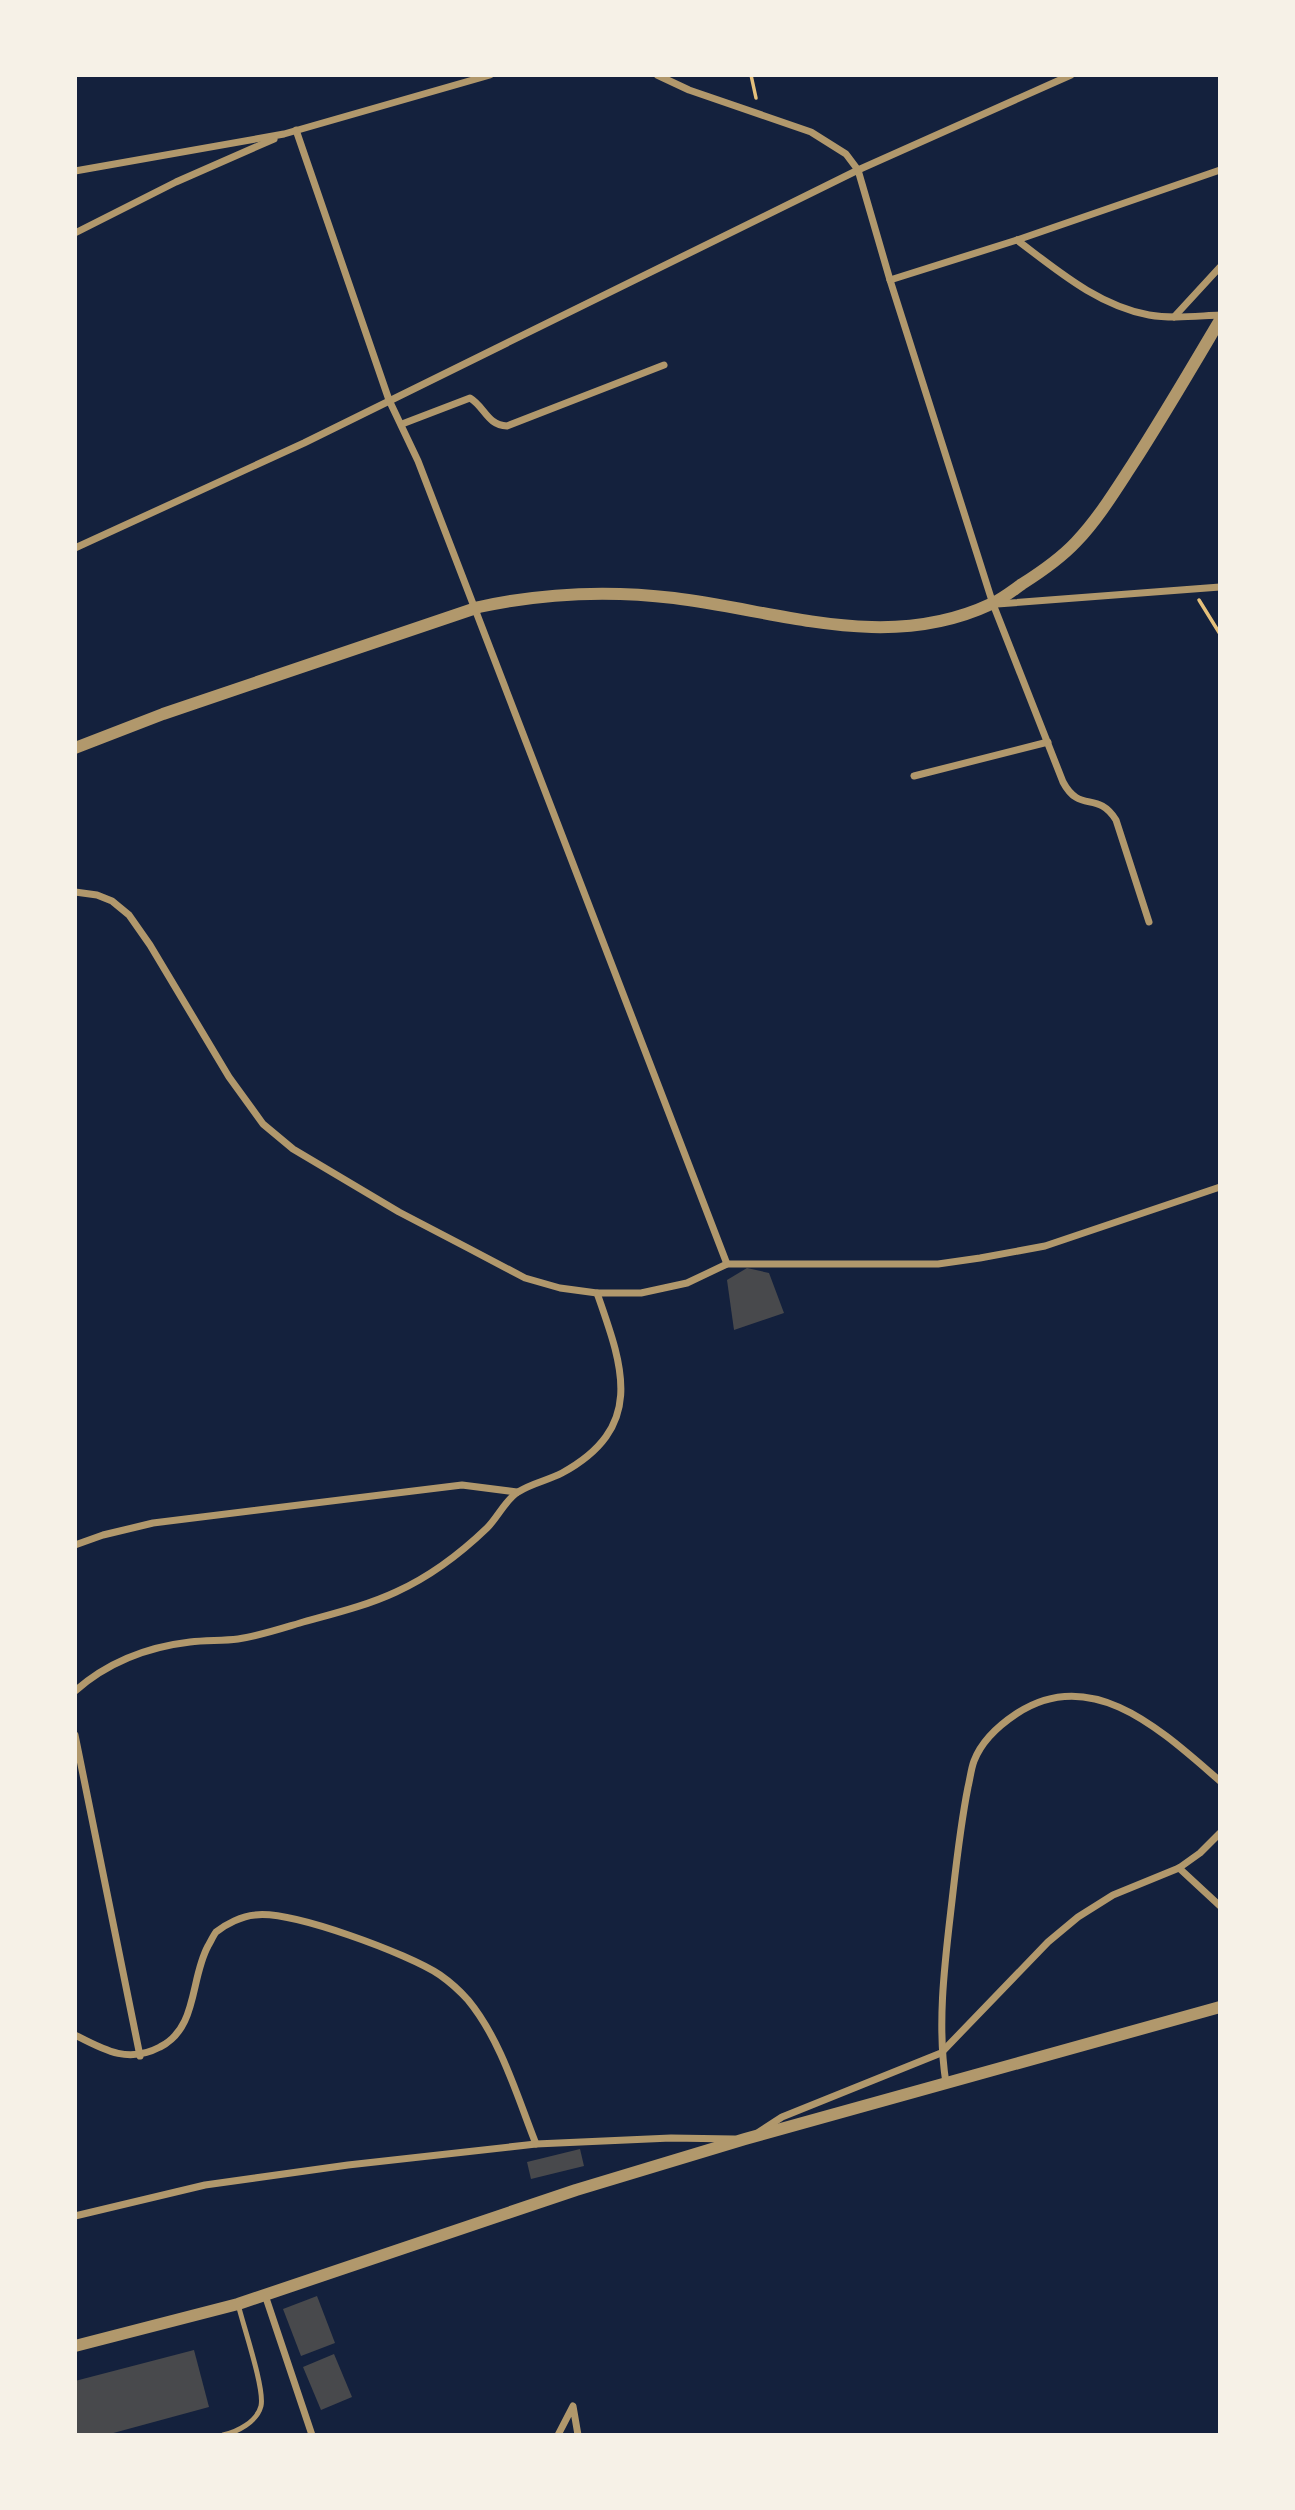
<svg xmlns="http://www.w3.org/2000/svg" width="1295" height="2510" font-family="'Roboto Serif',serif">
  <rect width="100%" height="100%" fill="#14213d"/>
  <g fill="#48494c">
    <polygon points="747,1268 769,1273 784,1313 734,1330 727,1280"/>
    <polygon points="580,2149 584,2166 531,2179 527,2162"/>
    <polygon points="317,2296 335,2343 301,2356 283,2309"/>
    <polygon points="194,2350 209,2407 106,2435 75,2435 75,2381"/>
    <polygon points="334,2354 352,2397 321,2410 303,2367"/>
  </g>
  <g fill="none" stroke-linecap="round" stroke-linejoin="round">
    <g stroke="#e5c07b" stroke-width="3.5">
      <polyline points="751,75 756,98"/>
      <polyline points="1199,600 1220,634"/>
    </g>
    <path stroke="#b1986c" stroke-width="5" d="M223,2435C237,2432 257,2422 261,2406C265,2389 243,2325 238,2304"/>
    <g stroke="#b1986c" stroke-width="7">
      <path d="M657,75L689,90L811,132L846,154L858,170L890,280L993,604L1063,782C1080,814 1097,790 1116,820L1149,922"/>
      <polyline points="296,130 389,400 418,461 727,1264"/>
      <polyline points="75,171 284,134 490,75"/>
      <polyline points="75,233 176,182 274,139"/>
      <path d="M1017,240C1057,270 1097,305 1149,315C1172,319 1196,316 1220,315"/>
      <polyline points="890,280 1017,240 1220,170"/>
      <polyline points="1174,317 1220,267"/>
      <path d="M402,424L470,398C485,407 487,425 507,426L664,365"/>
      <polyline points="75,548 304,443 858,170 1071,75"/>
      <polyline points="997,604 1220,587"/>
      <polyline points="914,776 1048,742"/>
      <polyline points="75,892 97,895 112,901 129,915 150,945 229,1077 263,1124 293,1149 399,1212 468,1248 525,1278 560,1288 597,1293 641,1293 687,1283 727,1264 938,1264 980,1258 1045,1246 1220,1187"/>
      <polyline points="75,1545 103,1535 153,1523 462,1485 517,1492"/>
      <path d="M75,1691C108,1662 147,1647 190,1642C206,1640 222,1641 238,1639C259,1636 280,1629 300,1623C332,1614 366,1606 396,1592C429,1577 461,1553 487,1528C498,1517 506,1499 518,1492C532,1483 549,1480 562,1473C646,1427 623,1367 597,1293"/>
      <polyline points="75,1735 140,2056"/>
      <polyline points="1179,1868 1220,1906"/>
      <path d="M75,2035C104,2050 128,2064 160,2047C198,2028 190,1979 208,1946C211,1941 213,1936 216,1932C226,1924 242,1916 255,1915C291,1910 409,1954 440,1975C450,1982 460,1991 468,2000C501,2040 517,2096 536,2144"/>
      <path d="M946,2083C936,2021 946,1954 953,1892C957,1857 961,1822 968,1787C970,1779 971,1769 974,1761C982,1740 998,1726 1016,1714C1092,1663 1163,1732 1220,1781"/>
      <polyline points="759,2132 782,2117 941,2053 1048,1942 1078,1917 1113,1895 1179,1868 1200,1853 1220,1833"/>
      <polyline points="75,2216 205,2185 348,2165 536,2144 671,2138 734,2139"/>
      <polyline points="265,2295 312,2435"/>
      <polyline points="558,2435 573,2406 578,2435"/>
    </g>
    <g stroke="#b1986c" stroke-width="12">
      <path d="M75,748L163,714L479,607C543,593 608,590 674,598C780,611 887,653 991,604C1002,599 1012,591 1022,584C1041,572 1060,559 1076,542C1098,519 1115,491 1132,465C1163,417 1191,369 1220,320"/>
      <polyline points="75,2346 238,2304 576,2190 745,2139 1220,2007"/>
    </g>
  </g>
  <rect width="1295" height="2510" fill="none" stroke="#f6f1e7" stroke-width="154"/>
</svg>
